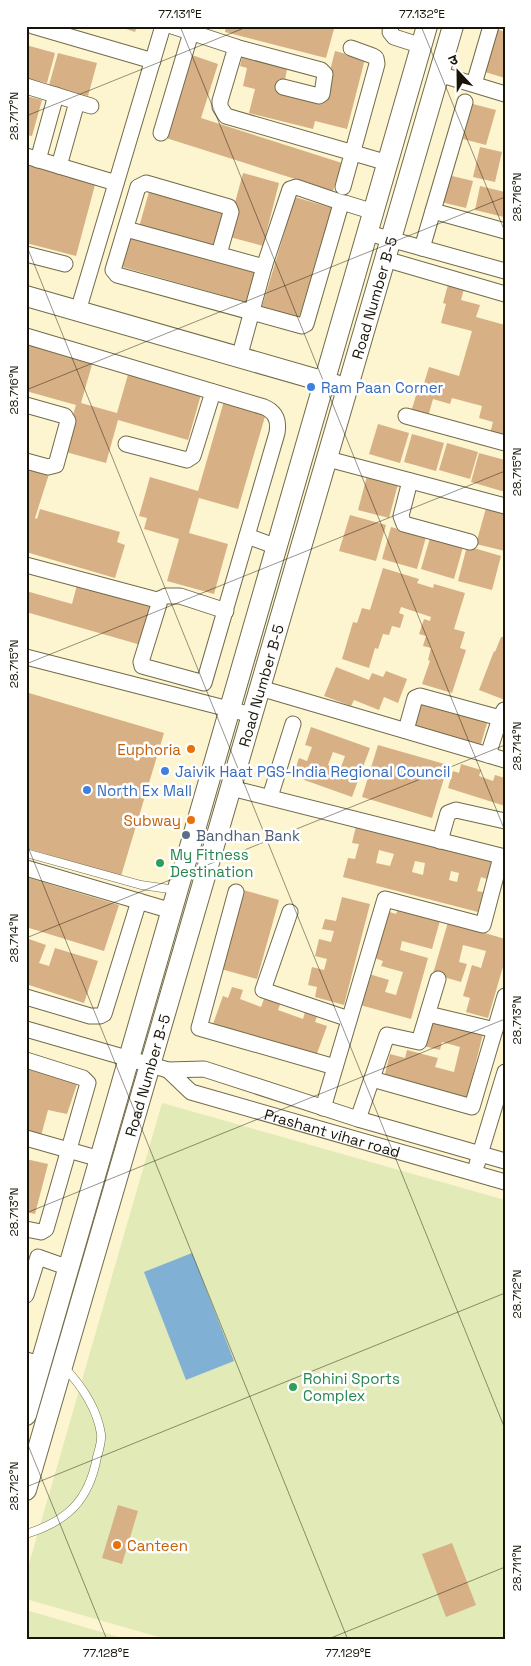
<svg xmlns="http://www.w3.org/2000/svg" width="531" height="1666" font-family="'Space Grotesk','Noto Sans Devanagari',sans-serif">
  <rect width="100%" height="100%" fill="#fcf5cf"/>
  <g fill="#e2ebb7">
    <polygon points="162,1103 505,1200 505,1640 169,1640 26,1599 26,1574"/>
    <polygon points="26,1610 129,1640 26,1640"/>
  </g>
  <polygon fill="#81b0d5" points="192,1253 234,1361 186,1380 144,1272"/>
  <g fill="#d8b086" fill-rule="evenodd">
    <polygon points="118,26 137,26 135,32"/>
    <polygon points="226,26 322,26 334,29 326,58 225,32"/>
    <polygon points="497,29 505,32 505,78 485,72"/>
    <polygon points="26,45 55,53 47,83 26,78"/>
    <polygon points="335,51 365,59 347,129 315,121 313,129 249,113 255,89 243,86 247,68 240,66 243,53 288,64 285,80 279,79 277,87 323,99"/>
    <polygon points="58,53 97,63 88,96 49,85"/>
    <polygon points="189,54 218,64 201,118 342,163 333,191 163,137"/>
    <polygon points="26,96 42,100 32,136 26,135"/>
    <polygon points="473,104 496,110 486,145 463,139"/>
    <polygon points="480,147 502,152 495,182 473,177"/>
    <polygon points="26,163 96,181 76,256 26,243"/>
    <polygon points="243,173 279,183 263,246 226,236"/>
    <polygon points="448,175 473,181 466,208 441,202"/>
    <polygon points="480,186 505,192 504,217 475,210"/>
    <polygon points="149,192 227,213 217,249 139,227"/>
    <polygon points="295,197 332,208 298,321 261,310"/>
    <polygon points="129,230 259,267 249,303 119,266"/>
    <polygon points="449,281 465,285 461,300 480,305 476,317 505,325 505,441 489,437 493,422 479,418 482,406 452,398 450,404 433,399 427,420 410,415 418,389 422,390 429,367 459,376 472,331 441,323 446,304 443,303"/>
    <polygon points="26,343 93,361 81,403 117,413 129,371 202,391 188,440 118,420 106,463 62,451 76,405 26,391"/>
    <polygon points="224,401 266,413 238,509 199,498 189,533 228,544 214,594 167,581 179,539 144,529 147,518 139,516 150,477 198,491"/>
    <polygon points="378,424 409,433 400,463 369,454"/>
    <polygon points="412,434 444,443 436,471 404,462"/>
    <polygon points="447,443 478,452 470,479 439,470"/>
    <polygon points="479,453 505,460 505,492 471,482"/>
    <polygon points="26,467 49,474 35,518 37,519 40,509 120,532 117,542 125,545 115,578 26,552"/>
    <polygon points="367,476 398,484 389,518 358,510"/>
    <polygon points="486,508 505,514 505,551 476,544"/>
    <polygon points="350,515 386,525 376,561 339,551"/>
    <polygon points="391,527 426,537 417,569 382,559"/>
    <polygon points="430,538 463,547 454,579 421,569"/>
    <polygon points="467,546 501,556 492,590 458,581"/>
    <polygon points="383,568 419,579 417,583 433,588 434,584 465,593 454,629 465,632 460,648 466,650 452,693 422,684 430,661 428,660 431,648 423,646 426,636 419,634 424,619 430,621 431,617 401,607 399,613 404,615 400,628 392,626 389,635 383,634 378,649 375,648 369,668 342,659 353,622 357,623 362,608 370,610"/>
    <polygon points="77,585 153,606 141,645 26,612 26,591 72,604"/>
    <polygon points="505,634 505,700 479,690 494,651 495,652 501,637 503,637"/>
    <polygon points="336,667 369,680 372,673 383,677 386,671 407,679 398,703 384,697 379,710 354,700 351,706 324,696"/>
    <polygon points="29,693 164,733 121,876 26,848 26,702"/>
    <polygon points="421,700 488,720 480,747 413,728"/>
    <path d="M311,727L370,748L352,797L293,776L299,758L307,761L312,747L305,745ZM333,752L345,756L340,770L328,765Z"/>
    <polygon points="378,745 448,765 432,818 362,797"/>
    <polygon points="461,764 481,770 479,776 493,781 495,775 505,778 505,806 448,788 453,771 459,773"/>
    <path d="M357,822L493,857L487,879L481,877L477,891L483,892L478,912L343,877L348,858L355,859L359,844L352,843ZM379,850L394,854L390,866L376,863ZM415,861L425,863L423,875L412,872ZM451,871L459,873L457,882L449,880Z"/>
    <polygon points="26,877 119,905 104,951 26,927"/>
    <polygon points="243,890 279,900 257,979 221,969"/>
    <polygon points="342,897 370,904 344,1005 315,997 317,987 308,985 312,967 324,970 327,959 315,956 319,939 331,942 334,931 322,929 325,919 336,921"/>
    <polygon points="399,905 441,917 432,949 402,941 400,950 428,958 411,1019 360,1005 369,974 389,980 385,992 396,995 403,972 381,966 383,961 374,958 386,911 396,914"/>
    <polygon points="448,922 505,939 505,960 488,1018 466,1012 470,998 463,996 472,965 481,968 486,951 463,945 459,962 467,964 461,982 433,974"/>
    <polygon points="26,938 46,945 39,963 49,966 55,948 98,961 84,1003 26,984"/>
    <polygon points="232,987 243,990 240,999 261,1007 265,996 281,1002 278,1010 303,1019 305,1012 317,1016 315,1022 327,1026 315,1059 213,1024 223,996 228,998"/>
    <polygon points="430,1021 483,1034 467,1098 384,1078 390,1054 405,1058 407,1050 438,1058 435,1067 454,1072 460,1047 442,1042 440,1050 424,1046"/>
    <polygon points="26,1066 78,1081 67,1114 48,1110 41,1136 26,1132"/>
    <polygon points="26,1159 48,1164 35,1214 26,1212"/>
    <polygon points="118,1505 138,1511 122,1564 102,1558"/>
    <polygon points="452,1543 476,1605 446,1617 422,1554"/>
  </g>
  <g fill="none" stroke-linecap="round" stroke-linejoin="round">
    <g stroke="#716b4a" stroke-width="9">
      <g id="service">
        <polyline points="26,853 141,885 176,890"/>
        <path d="M26,1534C68,1521 89,1500 97,1457C99,1450 102,1441 101,1434C97,1408 81,1385 64,1367"/>
      </g>
    </g>
    <g stroke="#716b4a" stroke-width="17">
      <g id="minor">
        <polyline points="33,26 153,61"/>
        <polyline points="172,26 236,47 220,101 220,107 226,116 388,163"/>
        <polyline points="391,26 390,32 394,37 422,46"/>
        <polyline points="235,47 321,70 325,74 322,94 319,96 283,87"/>
        <polyline points="439,74 505,94"/>
        <polyline points="474,84 491,26"/>
        <polyline points="26,86 91,106"/>
        <polyline points="161,133 193,26"/>
        <polyline points="26,156 116,183"/>
        <polyline points="38,160 56,95"/>
        <polyline points="59,166 77,102"/>
        <polyline points="343,187 377,64 376,58 373,56 351,48"/>
        <polyline points="433,211 505,231"/>
        <polyline points="126,229 264,267"/>
        <polyline points="368,233 505,271"/>
        <polyline points="422,248 465,102"/>
        <polyline points="26,254 65,264"/>
        <polyline points="219,254 231,212 229,207 146,183 138,187 113,270 117,275 302,326 306,324 341,204 345,203 374,212"/>
        <polyline points="385,259 505,294"/>
        <polyline points="78,311 163,26"/>
        <path d="M26,336L264,407C276,412 279,421 277,433L204,683L142,666L141,662L159,604L157,600L26,565"/>
        <polyline points="239,358 264,267 290,189 296,187 343,203"/>
        <polyline points="26,405 65,416 68,421 56,465 48,467 26,461"/>
        <polyline points="406,416 505,443"/>
        <polyline points="126,444 187,460 193,456 213,392"/>
        <polyline points="328,459 505,506"/>
        <polyline points="410,481 401,516 404,524 470,542"/>
        <polyline points="247,536 277,547"/>
        <polyline points="157,600 166,596 180,596 226,611"/>
        <polyline points="26,657 252,715"/>
        <polyline points="260,688 505,760"/>
        <polyline points="406,730 415,698 420,696 500,718"/>
        <polyline points="488,755 500,718 504,710"/>
        <polyline points="231,788 505,857"/>
        <polyline points="270,797 293,724"/>
        <polyline points="440,841 448,813 456,810 505,821"/>
        <polyline points="26,868 172,911"/>
        <polyline points="236,892 199,1028 335,1067"/>
        <polyline points="290,912 263,990 349,1019"/>
        <polyline points="26,997 90,1016 100,1016 104,1014 139,901"/>
        <polyline points="428,1014 495,1030"/>
        <polyline points="26,1029 168,1070 204,1069 358,1119 505,1161"/>
        <polyline points="26,1060 83,1078 88,1083 46,1229 41,1232 26,1229"/>
        <path id="s1" d="M168,1070L191,1092L505,1182"/>
        <polyline points="372,1079 472,1107 505,996"/>
        <polyline points="323,1108 385,899 483,925 501,857"/>
        <polyline points="358,1119 387,1035 419,1042 438,979"/>
        <polyline points="26,1138 100,1159"/>
        <polyline points="477,1164 505,1072"/>
        <polyline points="26,1295 38,1257 69,1268"/>
        <polyline points="26,1360 41,1364"/>
      </g>
    </g>
    <g stroke="#716b4a" stroke-width="22">
      <g id="tertiary">
        <polyline points="26,296 336,385"/>
        <polyline points="26,1415 427,26"/>
        <path id="s2" d="M26,1490L453,26"/>
      </g>
    </g>
    <use href="#service" stroke="#fff" stroke-width="8"/>
    <use href="#minor" stroke="#fff" stroke-width="15"/>
    <use href="#tertiary" stroke="#fff" stroke-width="20"/>
  </g>
  <path fill="none" stroke="#181508" stroke-width="1" stroke-opacity="0.45" d="M180,26L505,831M421,26L505,232M26,116L249,26M26,244L505,1429M26,390L505,197M26,664L505,471M26,842L348,1640M26,938L505,745M26,1213L505,1019M26,1440L107,1640M26,1487L505,1293M326,1640L505,1567"/>
  <g fill="#3f7fe0" stroke="#fff" stroke-width="2">
    <circle cx="311" cy="387" r="5"/>
    <circle cx="165" cy="771" r="5"/>
    <circle cx="87" cy="790" r="5"/>
  </g>
  <g fill="#e8710a" stroke="#fff" stroke-width="2">
    <circle cx="191" cy="749" r="5"/>
    <circle cx="191" cy="820" r="5"/>
    <circle cx="117" cy="1545" r="5"/>
  </g>
  <circle fill="#5c6f8a" stroke="#fff" stroke-width="2" cx="186" cy="835" r="5"/>
  <g fill="#2e9e5b" stroke="#fff" stroke-width="2">
    <circle cx="160" cy="863" r="5"/>
    <circle cx="293" cy="1387" r="5"/>
  </g>
  <g text-anchor="middle" dominant-baseline="central" stroke-width="5" stroke-linejoin="round" paint-order="stroke">
    <g font-size="15" fill="#181508" stroke="#fff">
      <text stroke="none"><textPath href="#s2" startOffset="1242">Road Number B-5</textPath></text>
      <text stroke="none"><textPath href="#s2" startOffset="838">Road Number B-5</textPath></text>
      <text stroke="none"><textPath href="#s2" startOffset="432">Road Number B-5</textPath></text>
      <text stroke="none"><textPath href="#s1" startOffset="179">Prashant vihar road</textPath></text>
    </g>
    <g font-size="15" fill="#366cbe" stroke="#fff" text-anchor="start">
      <text x="321" y="387">Ram Paan Corner</text>
      <text x="175" y="771">Jaivik Haat PGS-India Regional Council</text>
      <text x="97" y="790">North Ex Mall</text>
    </g>
    <g font-size="15" fill="#c56008" stroke="#fff" text-anchor="end">
      <text x="181" y="749">Euphoria</text>
      <text x="181" y="820">Subway</text>
      <text x="127" y="1545" text-anchor="start">Canteen</text>
    </g>
    <g font-size="15" fill="#4e5e75" stroke="#fff" text-anchor="start">
      <text x="196" y="835">Bandhan Bank</text>
    </g>
    <g font-size="15" fill="#27864d" stroke="#fff" text-anchor="start">
      <text x="170" y="854">My Fitness<tspan x="170" dy="17">Destination</tspan></text>
      <text x="303" y="1378">Rohini Sports<tspan x="303" dy="17">Complex</tspan></text>
    </g>
  </g>
  <rect width="531" height="1666" fill="none" stroke="#ffffff" stroke-width="55"/>
  <g transform="translate(458 72) rotate(338)" stroke="#ffffff" stroke-width="4" paint-order="stroke">
  <path d="M0-4L9 19L0 12L-9 19Z" fill="#181508"/>
  <text y="-8" font-size="14" font-weight="bold" text-anchor="middle" fill="#181508">उ</text>
  </g>
  <rect x="28" y="28" width="476" height="1610" fill="none" stroke="#181508" stroke-width="2"/>
  <g font-size="12" text-anchor="middle" fill="#181508">
    <text x="180" y="18">77.131°E</text>
    <text x="422" y="18">77.132°E</text>
    <text transform="translate(14 116) rotate(-90)" y="4">28.717°N</text>
    <text transform="translate(517 197) rotate(-90)" y="4">28.716°N</text>
    <text transform="translate(14 390) rotate(-90)" y="4">28.716°N</text>
    <text transform="translate(517 472) rotate(-90)" y="4">28.715°N</text>
    <text transform="translate(14 664) rotate(-90)" y="4">28.715°N</text>
    <text transform="translate(517 746) rotate(-90)" y="4">28.714°N</text>
    <text transform="translate(14 938) rotate(-90)" y="4">28.714°N</text>
    <text transform="translate(517 1020) rotate(-90)" y="4">28.713°N</text>
    <text transform="translate(14 1212) rotate(-90)" y="4">28.713°N</text>
    <text transform="translate(517 1294) rotate(-90)" y="4">28.712°N</text>
    <text transform="translate(14 1486) rotate(-90)" y="4">28.712°N</text>
    <text transform="translate(517 1568) rotate(-90)" y="4">28.711°N</text>
    <text x="106" y="1657">77.128°E</text>
    <text x="348" y="1657">77.129°E</text>
  </g>
</svg>
